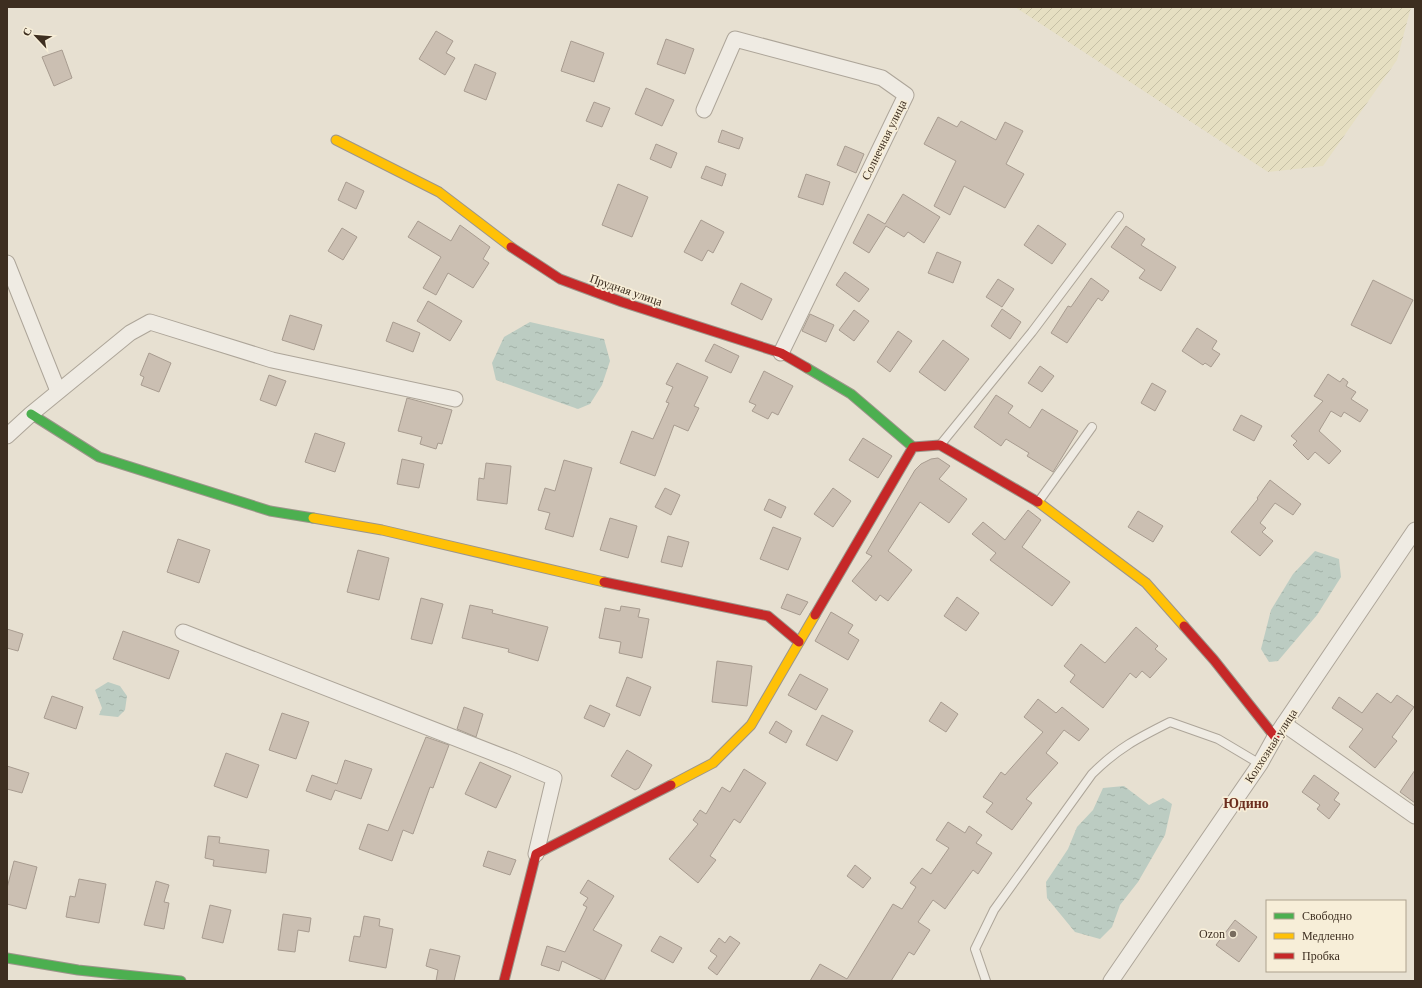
<svg xmlns="http://www.w3.org/2000/svg" width="1422" height="988" font-family="'Times New Roman',serif">
  <defs>
    <pattern id="farmland-furrows" width="10" height="10" patternUnits="userSpaceOnUse"><rect width="10" height="10" fill="#e6dfc2"/><path d="M-1 1l2-2M0 10L10 0M9 11l2-2" fill="none" stroke="#c6c0a6"/></pattern>
    <pattern id="water-ripples" width="26" height="14" patternUnits="userSpaceOnUse"><rect width="26" height="14" fill="#bcccc2"/><path d="M2 4q2-2 4 0t4 0M15 11q2-2 4 0t4 0" fill="none" stroke="#a2b0a6"/></pattern>
  </defs>
  <rect width="100%" height="100%" fill="#e7e0d1"/>
  <polygon fill="url(#farmland-furrows)" points="1015,7 1411,7 1397,60 1323,166 1268,172"/>
  <g fill="url(#water-ripples)">
    <polygon points="530,322 604,339 610,361 602,385 590,404 578,409 496,380 492,363 504,337"/>
    <polygon points="1315,551 1339,559 1341,577 1317,615 1278,661 1269,662 1261,649 1271,610 1293,574"/>
    <polygon points="108,682 120,686 127,696 125,710 118,717 99,715 102,708 95,690"/>
    <polygon points="1124,786 1149,805 1163,798 1172,804 1165,835 1138,882 1120,905 1112,927 1100,939 1075,932 1047,898 1046,882 1068,849 1077,827 1093,810 1103,788"/>
  </g>
  <g fill="#cbbfb2" stroke="#a89c90">
    <polygon points="436,31 453,41 446,53 455,58 445,75 419,59"/>
    <polygon points="666,39 694,49 685,74 657,64"/>
    <polygon points="571,41 604,53 594,82 561,71"/>
    <polygon points="62,50 72,78 54,86 42,57"/>
    <polygon points="475,64 496,73 486,100 464,91"/>
    <polygon points="646,88 674,100 662,126 635,114"/>
    <polygon points="594,102 610,108 602,127 586,121"/>
    <polygon points="938,117 957,127 961,121 996,140 1005,122 1023,131 1006,164 1024,174 1005,208 964,186 950,215 934,206 956,161 924,144"/>
    <polygon points="722,130 743,138 739,149 718,142"/>
    <polygon points="656,144 677,153 671,168 650,159"/>
    <polygon points="845,146 864,154 856,173 837,165"/>
    <polygon points="706,166 726,174 722,186 701,178"/>
    <polygon points="806,174 830,182 823,205 798,197"/>
    <polygon points="346,182 364,191 356,209 338,200"/>
    <polygon points="618,184 648,197 632,237 602,225"/>
    <polygon points="903,194 940,217 924,243 908,232 904,237 886,226 869,253 853,243 868,214 885,224"/>
    <polygon points="701,220 724,232 713,253 708,250 702,261 684,252"/>
    <polygon points="418,221 451,241 460,225 490,247 483,259 489,263 473,288 448,273 436,295 423,288 441,257 408,237"/>
    <polygon points="1038,225 1066,244 1052,264 1024,245"/>
    <polygon points="1126,226 1145,239 1141,245 1176,267 1161,291 1139,278 1145,270 1111,247"/>
    <polygon points="342,228 357,237 343,260 328,251"/>
    <polygon points="937,252 961,262 953,283 928,273"/>
    <polygon points="845,272 869,289 859,302 836,285"/>
    <polygon points="1091,278 1109,291 1102,301 1098,298 1067,343 1051,333 1068,306 1071,307"/>
    <polygon points="998,279 1014,289 1002,307 986,297"/>
    <polygon points="1373,280 1413,300 1391,344 1351,325"/>
    <polygon points="741,283 772,299 762,320 731,304"/>
    <polygon points="428,301 462,321 450,341 417,321"/>
    <polygon points="1002,309 1021,322 1010,339 991,326"/>
    <polygon points="854,310 869,321 854,341 839,330"/>
    <polygon points="810,314 834,325 826,342 802,331"/>
    <polygon points="290,315 322,325 314,350 282,340"/>
    <polygon points="393,322 420,333 413,352 386,341"/>
    <polygon points="1197,328 1217,341 1212,349 1220,354 1211,367 1205,363 1203,365 1182,351"/>
    <polygon points="898,331 912,341 890,372 877,362"/>
    <polygon points="943,340 969,359 945,391 919,372"/>
    <polygon points="714,344 739,356 731,373 705,361"/>
    <polygon points="149,353 171,363 159,392 141,385 144,377 140,375"/>
    <polygon points="677,363 708,377 694,406 699,408 688,431 674,425 655,476 620,463 632,431 653,439 669,403 666,402 673,387 666,384"/>
    <polygon points="1040,366 1054,376 1042,392 1028,383"/>
    <polygon points="764,371 793,386 778,415 772,412 768,419 752,411 756,405 749,402"/>
    <polygon points="1328,374 1340,382 1343,378 1348,382 1346,386 1356,392 1351,399 1368,410 1360,422 1344,412 1341,417 1331,411 1319,431 1341,451 1329,464 1315,452 1308,460 1293,445 1297,441 1291,436 1323,401 1314,396"/>
    <polygon points="269,375 286,381 276,406 260,400"/>
    <polygon points="1152,383 1166,391 1155,411 1141,403"/>
    <polygon points="996,395 1013,406 1008,413 1030,428 1042,409 1078,431 1053,472 1027,456 1029,453 1006,439 1001,446 974,427"/>
    <polygon points="407,398 452,410 442,444 438,443 436,449 420,444 422,437 398,431"/>
    <polygon points="1241,415 1262,426 1254,441 1233,430"/>
    <polygon points="315,433 345,443 335,472 305,462"/>
    <polygon points="863,438 892,456 878,478 849,460"/>
    <polygon points="938,458 950,466 939,479 967,499 949,523 920,502 888,551 912,570 888,601 880,595 876,601 852,581 872,556 866,553 915,470 921,464 931,459"/>
    <polygon points="402,459 424,464 419,488 397,484"/>
    <polygon points="564,460 592,468 573,537 545,529 550,513 538,510 545,488 555,491"/>
    <polygon points="486,463 511,466 507,504 477,500 479,478 484,479"/>
    <polygon points="1270,480 1301,504 1293,515 1275,503 1260,523 1266,528 1262,532 1273,541 1260,556 1231,532 1258,499 1257,498"/>
    <polygon points="665,488 680,495 671,515 655,507"/>
    <polygon points="833,488 851,501 833,527 814,514"/>
    <polygon points="769,499 786,507 781,518 764,510"/>
    <polygon points="1028,510 1041,520 1022,547 1070,582 1052,606 990,560 996,553 972,534 983,522 1005,540"/>
    <polygon points="1138,511 1163,526 1153,542 1128,527"/>
    <polygon points="610,518 637,526 628,558 600,550"/>
    <polygon points="773,527 801,538 788,570 760,559"/>
    <polygon points="668,536 689,542 682,567 661,562"/>
    <polygon points="178,539 210,550 199,583 167,572"/>
    <polygon points="358,550 389,558 379,600 347,592"/>
    <polygon points="787,594 808,602 800,615 781,608"/>
    <polygon points="957,597 979,613 966,631 944,616"/>
    <polygon points="421,598 443,604 432,644 411,639"/>
    <polygon points="470,605 493,610 492,613 548,627 538,661 508,652 509,649 462,638"/>
    <polygon points="621,606 640,609 638,617 649,619 642,658 619,653 621,642 599,638 605,608 620,611"/>
    <polygon points="831,612 853,625 848,633 859,640 848,660 815,641"/>
    <polygon points="1136,627 1158,646 1155,649 1167,659 1150,678 1142,671 1136,678 1130,673 1103,708 1070,682 1075,675 1064,666 1081,644 1105,663"/>
    <polygon points="7,629 23,634 18,651 7,648"/>
    <polygon points="123,631 179,651 169,679 113,659"/>
    <polygon points="717,661 752,666 747,706 712,702"/>
    <polygon points="800,674 828,689 816,710 788,695"/>
    <polygon points="627,677 651,687 640,716 616,706"/>
    <polygon points="1377,693 1391,703 1397,695 1414,707 1392,737 1397,741 1375,768 1349,747 1363,729 1332,708 1339,697 1362,713"/>
    <polygon points="52,696 83,707 76,729 44,718"/>
    <polygon points="1038,699 1056,713 1062,707 1089,729 1079,741 1064,730 1046,753 1058,763 1026,799 1032,803 1012,830 986,812 993,803 983,797 1001,772 1005,775 1043,732 1024,717"/>
    <polygon points="941,702 958,714 946,732 929,721"/>
    <polygon points="590,705 610,714 604,727 584,718"/>
    <polygon points="464,707 483,714 476,737 457,729"/>
    <polygon points="282,713 309,722 296,759 269,750"/>
    <polygon points="822,715 853,731 837,761 806,745"/>
    <polygon points="776,721 792,731 786,743 769,733"/>
    <polygon points="426,737 449,745 433,788 430,787 413,834 403,830 392,861 359,849 368,824 388,831"/>
    <polygon points="627,750 652,765 639,788 635,790 611,776"/>
    <polygon points="226,753 259,765 247,798 214,786"/>
    <polygon points="345,760 372,769 361,799 335,790 331,800 306,791 312,775 337,784"/>
    <polygon points="480,762 511,776 496,808 465,794"/>
    <polygon points="7,766 29,773 22,793 7,789"/>
    <polygon points="744,769 766,783 740,823 734,819 710,856 716,860 698,883 669,859 698,824 693,820 700,810 706,814 722,787 730,792"/>
    <polygon points="1415,770 1415,803 1400,792"/>
    <polygon points="1314,775 1339,793 1334,800 1340,804 1329,819 1317,809 1320,805 1302,792"/>
    <polygon points="948,822 965,833 969,826 982,835 976,843 992,853 978,874 973,870 945,909 933,900 918,922 930,930 914,955 909,952 891,981 810,981 820,964 847,979 893,904 902,909 916,887 910,883 922,868 931,874 949,848 936,840"/>
    <polygon points="208,836 220,837 219,843 269,850 266,873 213,866 214,860 205,858"/>
    <polygon points="488,851 516,860 510,875 483,866"/>
    <polygon points="14,861 37,867 26,909 7,904 7,888"/>
    <polygon points="855,865 871,878 863,888 847,876"/>
    <polygon points="79,879 106,884 99,923 66,917 70,896 75,897"/>
    <polygon points="588,880 614,896 593,930 622,945 604,981 562,961 559,971 541,965 547,946 565,952 587,907 583,905 588,898 580,893"/>
    <polygon points="156,881 169,885 164,902 169,903 164,929 144,925"/>
    <polygon points="210,905 231,910 223,943 202,938"/>
    <polygon points="283,914 311,918 309,932 298,930 295,952 278,950"/>
    <polygon points="364,916 380,919 379,926 393,929 386,968 349,961 354,936 360,937"/>
    <polygon points="1235,920 1257,937 1239,962 1216,945"/>
    <polygon points="660,936 682,948 673,963 651,951"/>
    <polygon points="730,936 740,943 717,975 708,968 717,956 710,951 719,938 725,943"/>
    <polygon points="430,949 460,956 454,981 436,981 438,970 426,966"/>
  </g>
  <g fill="none" stroke-linecap="round" stroke-linejoin="round">
    <g stroke="#ada599" stroke-width="10">
      <g id="lane">
        <polyline points="941,444 1032,332 1119,216"/>
        <polyline points="1039,501 1092,427"/>
        <path d="M986,981L975,949L994,910L1092,774C1118,748 1138,738 1170,722L1218,739L1260,764"/>
      </g>
    </g>
    <g stroke="#ada599" stroke-width="17">
      <g id="street">
        <polyline points="704,110 735,39 882,78 906,95 781,353"/>
        <polyline points="7,263 58,391"/>
        <polyline points="7,436 31,414 130,333 150,322 272,360 455,399"/>
        <polyline points="183,632 514,761 554,778 536,854"/>
        <polyline points="1284,724 1415,816"/>
        <polyline points="1111,981 1260,764 1275,737 1415,530"/>
      </g>
    </g>
    <g stroke="#9c958a" stroke-width="11">
      <g id="fast">
        <polyline points="807,368 851,394 913,447"/>
        <polyline points="31,414 99,457 270,511 313,518"/>
        <polyline points="7,958 78,970 181,981"/>
      </g>
    </g>
    <g stroke="#9c958a" stroke-width="11">
      <g id="slow">
        <polyline points="336,140 439,192 511,247"/>
        <polyline points="1038,502 1146,583 1184,626"/>
        <polyline points="313,518 382,530 604,582"/>
        <polyline points="671,785 713,763 751,725 815,615"/>
      </g>
    </g>
    <g stroke="#9c958a" stroke-width="11">
      <g id="jam">
        <polyline points="511,247 560,279 622,302 781,353 807,368"/>
        <polyline points="604,582 768,616 799,642"/>
        <polyline points="815,615 913,447 940,445 1038,502"/>
        <polyline points="1184,626 1214,660 1275,737"/>
        <polyline points="504,981 536,854 671,785"/>
      </g>
    </g>
    <use href="#lane" stroke="#efebe3" stroke-width="8"/>
    <use href="#street" stroke="#efebe3" stroke-width="15"/>
    <use href="#fast" stroke="#4caf50" stroke-width="9"/>
    <use href="#slow" stroke="#ffc107" stroke-width="9"/>
    <use href="#jam" stroke="#c62828" stroke-width="9"/>
  </g>
  <circle fill="#786c5e" stroke="#f7eed8" stroke-width="1.5" cx="1233" cy="934" r="4"/>
  <g text-anchor="middle" dominant-baseline="central" stroke-width="3.5" stroke-linejoin="round" paint-order="stroke">
    <g font-size="12" fill="#3d2e20" stroke="#f7eed8">
      <text transform="translate(884 140) rotate(-64)">Солнечная улица</text>
      <text transform="translate(626 290) rotate(19)">Прудная улица</text>
      <text transform="translate(1271 746) rotate(-57)">Колхозная улица</text>
    </g>
    <g font-size="12" fill="#3d2e20" stroke="#f7eed8" text-anchor="end">
      <text x="1225" y="934">Ozon</text>
    </g>
    <g font-size="14" font-weight="bold" fill="#6b2e1e" stroke="#f7eed8">
      <text x="1246" y="803">Юдино</text>
    </g>
  </g>
  <rect width="1422" height="988" fill="none" stroke="#3d2e20" stroke-width="16"/>
  <rect x="1266" y="900" width="140" height="72" fill="#f7eed8" stroke="#ada18e"/>
  <rect x="1274" y="913" width="20" height="6" fill="#4caf50" stroke="#ada18e"/>
  <text x="1302" y="920" font-size="12" fill="#3d2e20">Свободно</text>
  <rect x="1274" y="933" width="20" height="6" fill="#ffc107" stroke="#ada18e"/>
  <text x="1302" y="940" font-size="12" fill="#3d2e20">Медленно</text>
  <rect x="1274" y="953" width="20" height="6" fill="#c62828" stroke="#ada18e"/>
  <text x="1302" y="960" font-size="12" fill="#3d2e20">Пробка</text>
  <g transform="translate(36 36) rotate(296)" stroke="#f7eed8" stroke-width="3" paint-order="stroke">
  <path d="M0-3L7 15L0 10L-7 15Z" fill="#3d2e20"/>
  <text y="-6" font-size="11" font-weight="bold" text-anchor="middle" fill="#3d2e20">С</text>
  </g>
</svg>
